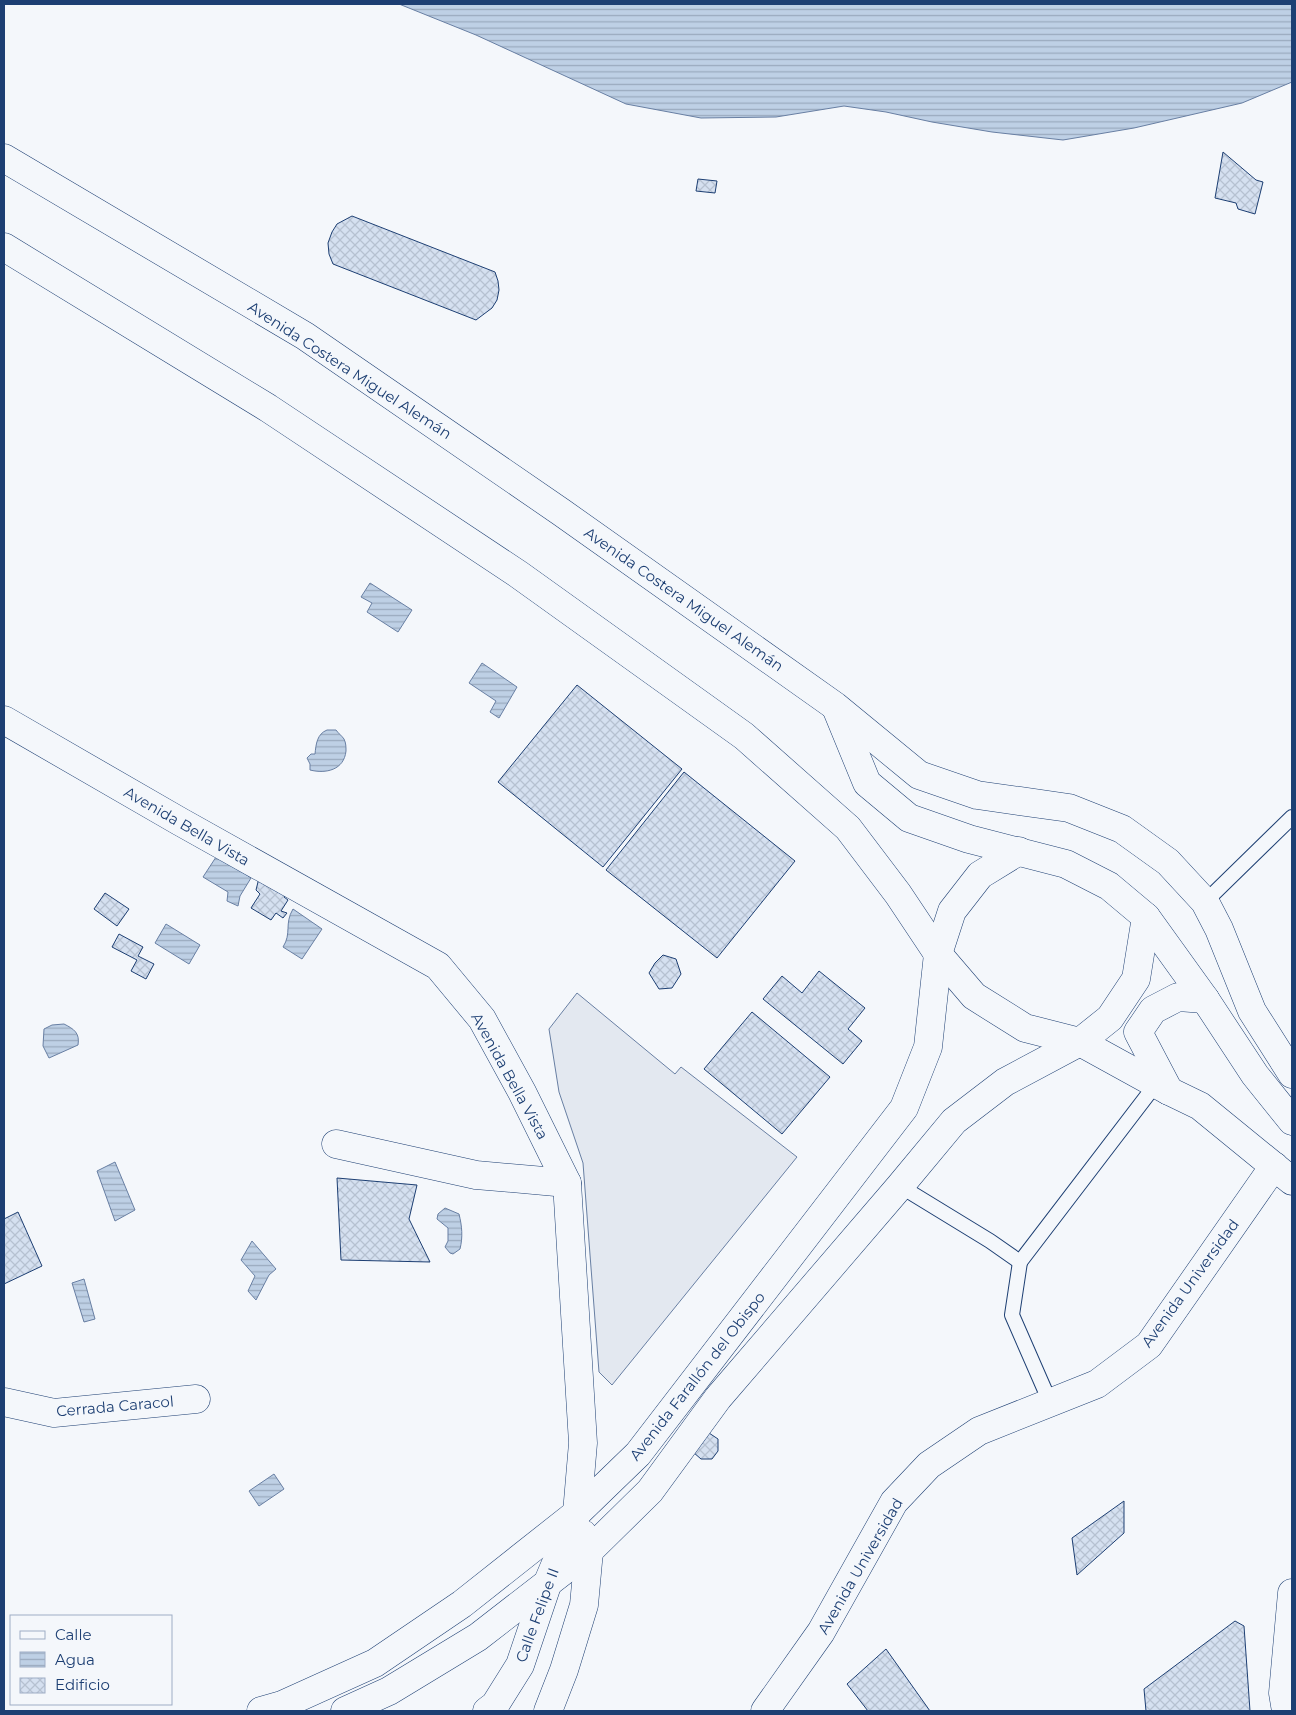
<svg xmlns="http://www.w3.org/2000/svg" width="1296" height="1715" font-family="Montserrat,sans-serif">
  <defs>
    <pattern id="water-rules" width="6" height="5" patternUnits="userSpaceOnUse" patternTransform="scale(1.25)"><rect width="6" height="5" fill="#bed0e5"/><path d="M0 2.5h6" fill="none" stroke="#9aaabe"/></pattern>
    <pattern id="building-cross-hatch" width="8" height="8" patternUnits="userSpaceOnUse" patternTransform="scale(1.25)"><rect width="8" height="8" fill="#d5e0f0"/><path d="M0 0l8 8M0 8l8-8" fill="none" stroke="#b6c1d1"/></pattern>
  </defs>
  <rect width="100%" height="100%" fill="#f4f7fb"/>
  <polygon fill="#e3e8f0" stroke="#687fa3" points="577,993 675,1074 681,1067 797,1157 612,1385 599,1372 583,1163 559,1092 549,1029"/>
  <g fill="url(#water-rules)" stroke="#687fa3">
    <polygon points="399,4 1292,4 1292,82 1242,103 1134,128 1063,140 992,132 932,122 886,112 844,106 776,117 701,118 626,104 476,35"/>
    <polygon points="370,583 412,610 398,632 367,612 372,603 361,597"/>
    <polygon points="482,663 517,687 499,718 490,712 496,701 469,683"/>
    <path d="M327,730H336C338,733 342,736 344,739C346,743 346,747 346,751C344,770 326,774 310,770V764L307,758L311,754H315C316,744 317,734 327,730Z"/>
    <polygon points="218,854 251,878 240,896 238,906 227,901 228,892 203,877"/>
    <path d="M293,909L322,929L302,959L283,947C292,933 284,924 293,909Z"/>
    <polygon points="166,924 200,945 189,964 155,943"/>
    <path d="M64,1024C74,1029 80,1033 78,1045L49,1058L43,1046L44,1029L52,1025Z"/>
    <polygon points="115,1162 135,1210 115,1221 97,1171"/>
    <path d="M445,1208L459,1214C462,1226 463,1237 460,1249L453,1254L450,1253L445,1247L448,1241V1228L437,1219L438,1214Z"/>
    <polygon points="252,1241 276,1269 269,1275 256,1300 248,1291 255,1276 241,1260"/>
    <polygon points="84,1279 95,1319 84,1322 72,1283"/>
    <polygon points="274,1474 284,1489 259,1506 249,1491"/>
  </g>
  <g fill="url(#building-cross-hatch)" stroke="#1d3f73">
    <polygon points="1223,152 1256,180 1263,182 1255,214 1238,209 1236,203 1215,198"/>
    <polygon points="698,179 717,181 715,193 696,191"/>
    <polygon points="352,216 495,272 498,281 499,290 497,300 492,308 476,320 333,264 329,254 328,243 332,232 337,224"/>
    <polygon points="577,685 682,769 603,867 498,782"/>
    <polygon points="684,772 795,861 717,958 606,870"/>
    <polygon points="260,874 288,892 284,897 288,900 281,911 287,913 283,918 276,913 271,920 251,908 260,894 256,890"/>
    <polygon points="105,893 129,909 117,926 94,909"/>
    <polygon points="119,934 143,947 138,956 154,964 146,979 131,971 137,960 112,947"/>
    <polygon points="663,955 676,959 681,974 672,988 659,989 649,973 655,963"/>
    <polygon points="819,971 865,1008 848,1029 862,1041 843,1064 763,999 782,976 802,993"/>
    <polygon points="752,1012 830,1077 782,1134 704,1069"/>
    <polygon points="337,1178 417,1185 409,1219 430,1262 341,1260"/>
    <polygon points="18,1212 42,1266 4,1284 4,1219"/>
    <polygon points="709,1433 718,1439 718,1451 712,1459 701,1459 693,1452"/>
    <polygon points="1124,1501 1124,1533 1077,1575 1072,1538"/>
    <polygon points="1235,1621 1244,1626 1250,1711 1146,1711 1144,1689"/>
    <polygon points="886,1649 930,1711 868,1711 847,1684"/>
  </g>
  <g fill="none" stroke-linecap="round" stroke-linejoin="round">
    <g stroke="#1d3f73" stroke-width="16">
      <g id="service">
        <polyline points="1205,902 1292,817"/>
        <polyline points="900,1186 990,1241 1020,1262 1156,1084"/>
        <polyline points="1020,1262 1012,1315 1050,1402"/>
      </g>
    </g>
    <g stroke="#1d3f73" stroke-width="29">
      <g id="minor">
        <polyline points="336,1144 476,1175 567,1183"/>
        <polyline points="4,1402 54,1413 196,1399"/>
        <polyline points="765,1711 821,1632 894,1502 929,1465 979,1431 1097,1384 1149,1345 1274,1166"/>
        <polyline points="1286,1711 1283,1693 1292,1593"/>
      </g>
    </g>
    <g stroke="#1d3f73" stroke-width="29">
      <g id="secondary">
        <polyline points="4,720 179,821 438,966 482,1019 522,1092 567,1183 583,1443 577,1513 548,1582 520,1665 495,1705 487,1711"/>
        <polyline points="548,1711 564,1670 584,1605 589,1551 583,1534"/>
      </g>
    </g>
    <g stroke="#1d3f73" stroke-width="29">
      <g id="primary">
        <polyline points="4,158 305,336 561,512 835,706 919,775 977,795 1069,808 1122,829 1168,862 1205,902 1219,929 1252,1011 1292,1074"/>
        <polyline points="4,247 268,408 518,574 744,736 848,828 898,894 938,954 974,996 1025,1028 1080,1042 1169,1091 1200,1106 1292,1181"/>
        <polyline points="837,710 867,783 909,818 969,839 1066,864 1109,886 1146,917 1205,999 1255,1075 1292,1121"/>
        <polyline points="1169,1091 1138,1032 1153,1010 1178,997 1205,999"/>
        <polyline points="261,1711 282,1705 375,1663 462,1604 577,1513 638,1454 904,1108 928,1047 938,954 952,911 980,875 1019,851"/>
        <polyline points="345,1711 389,1691 478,1637 589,1551 650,1491 718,1398 900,1186 954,1121 1005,1082 1080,1042 1110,1018 1136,979 1146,917"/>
      </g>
    </g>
    <use href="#service" stroke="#f4f7fb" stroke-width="14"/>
    <use href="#minor" stroke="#f4f7fb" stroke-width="28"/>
    <use href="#secondary" stroke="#f4f7fb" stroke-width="28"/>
    <use href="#primary" stroke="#f4f7fb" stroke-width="28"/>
  </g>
  <g text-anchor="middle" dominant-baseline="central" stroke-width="4" stroke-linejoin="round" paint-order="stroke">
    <g font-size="15" fill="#1d3f73" stroke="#f4f7fb">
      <text transform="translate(350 370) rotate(33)">Avenida Costera Miguel Alemán</text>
      <text transform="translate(684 599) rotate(35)">Avenida Costera Miguel Alemán</text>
      <text transform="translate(187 826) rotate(30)">Avenida Bella Vista</text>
      <text transform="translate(510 1076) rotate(61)">Avenida Bella Vista</text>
      <text transform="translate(1190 1283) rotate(-54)">Avenida Universidad</text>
      <text transform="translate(697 1376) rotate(-52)">Avenida Farallón del Obispo</text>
      <text transform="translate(115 1406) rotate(-5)">Cerrada Caracol</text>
      <text transform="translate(860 1566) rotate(-60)">Avenida Universidad</text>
      <text transform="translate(537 1615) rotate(-70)">Calle Felipe II</text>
    </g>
  </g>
  <rect width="1296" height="1715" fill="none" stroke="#1d3f73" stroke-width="10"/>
  <rect x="10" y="1615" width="162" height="90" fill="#f4f7fb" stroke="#9eadc5"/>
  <rect x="20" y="1631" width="25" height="8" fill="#f4f7fb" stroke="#9eadc5"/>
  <text x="55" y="1640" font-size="15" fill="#1d3f73">Calle</text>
  <rect x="20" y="1652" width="25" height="15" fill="url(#water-rules)" stroke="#9eadc5"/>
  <text x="55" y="1665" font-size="15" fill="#1d3f73">Agua</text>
  <rect x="20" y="1678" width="25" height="15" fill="url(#building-cross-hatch)" stroke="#9eadc5"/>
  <text x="55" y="1690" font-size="15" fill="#1d3f73">Edificio</text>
</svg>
